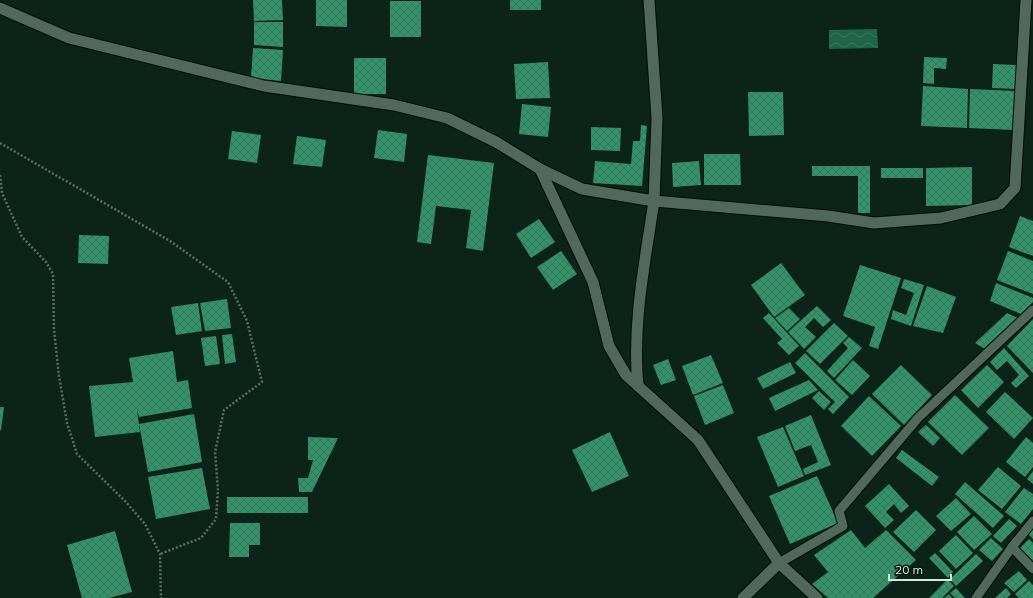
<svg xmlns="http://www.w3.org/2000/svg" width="1033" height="598" font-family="Mulish,sans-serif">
  <defs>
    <pattern id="water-waves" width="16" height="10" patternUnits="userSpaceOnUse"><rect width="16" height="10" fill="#1e6648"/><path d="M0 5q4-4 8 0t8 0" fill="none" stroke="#3e7c62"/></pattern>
    <pattern id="building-cross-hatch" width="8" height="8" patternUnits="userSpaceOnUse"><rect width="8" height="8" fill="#339269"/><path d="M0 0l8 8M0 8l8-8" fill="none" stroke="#38775c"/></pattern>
  </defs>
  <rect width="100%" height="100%" fill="#0c2319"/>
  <polygon fill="url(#water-waves)" points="877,29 878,48 829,49 829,30"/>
  <g fill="url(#building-cross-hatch)">
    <polygon points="253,0 282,0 283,20 254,21"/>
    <polygon points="316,0 347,0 347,27 316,26"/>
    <rect x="510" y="0" width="31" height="10"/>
    <rect x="390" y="1" width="31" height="36"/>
    <polygon points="254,22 283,22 283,47 254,45"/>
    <polygon points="253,48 283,50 281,81 251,78"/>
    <polygon points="924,57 947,58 946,69 934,68 934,84 923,83"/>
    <rect x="354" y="58" width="32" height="36"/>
    <polygon points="548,62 550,98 516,99 514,64"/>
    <polygon points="993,64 1017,65 1016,89 992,88"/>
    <polygon points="923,86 968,89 967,128 921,126"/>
    <polygon points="970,89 1016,91 1014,130 969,128"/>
    <polygon points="748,92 783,92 784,135 749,136"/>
    <polygon points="522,104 551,107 548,137 519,134"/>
    <polygon points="641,125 647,126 642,186 593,183 595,161 631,164 633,141 640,141"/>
    <polygon points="591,127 621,128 620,151 591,150"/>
    <polygon points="378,130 407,134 404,162 374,158"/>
    <polygon points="232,131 261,135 257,163 228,159"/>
    <polygon points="297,136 326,140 322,167 293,164"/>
    <polygon points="704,154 740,154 741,185 704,185"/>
    <polygon points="428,155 494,163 483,251 466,248 471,210 436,206 431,244 417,242"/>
    <polygon points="699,161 701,185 673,187 672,163"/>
    <polygon points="812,166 870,166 870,213 858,213 858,176 812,176"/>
    <polygon points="972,167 972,205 926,206 926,168"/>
    <rect x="881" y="168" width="42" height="10"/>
    <polygon points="1020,216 1033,221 1033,256 1009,247"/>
    <polygon points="539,219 555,242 531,258 516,234"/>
    <polygon points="79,235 109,236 108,264 78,263"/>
    <polygon points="561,251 577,274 553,290 537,267"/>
    <polygon points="1008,251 1033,261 1033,294 997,280"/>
    <polygon points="781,263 805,295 774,317 751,285"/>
    <polygon points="860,265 901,278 878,349 869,346 875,327 843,316"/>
    <polygon points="904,279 924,285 911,326 891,319 893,310 906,315 914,293 901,288"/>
    <polygon points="996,283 1033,298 1033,302 1021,314 990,301"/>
    <polygon points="927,286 956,297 943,333 913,326"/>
    <polygon points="227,299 231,328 205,331 200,303"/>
    <polygon points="198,303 202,331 176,335 171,307"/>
    <polygon points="817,306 831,320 823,327 814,318 805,327 816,337 804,349 788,332"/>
    <polygon points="789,308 800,319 787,331 775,318"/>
    <polygon points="769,313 799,346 789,355 777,343 782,339 763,318"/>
    <polygon points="1007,313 1018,318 985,349 975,343"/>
    <polygon points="1033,319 1033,373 1007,346"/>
    <polygon points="834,323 848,336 820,364 806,351"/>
    <polygon points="232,334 236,362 225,364 222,335"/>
    <polygon points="216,336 220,364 205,366 201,338"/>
    <polygon points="849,337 862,348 834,378 827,371 848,348 843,343"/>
    <polygon points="1004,348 1029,376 1016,388 1011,383 1019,375 1007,361 997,370 990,362"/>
    <polygon points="173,351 177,382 188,380 192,408 139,417 137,410 140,432 95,437 89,386 133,382 129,358"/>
    <polygon points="805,353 849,397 833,414 828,409 835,402 795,363"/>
    <polygon points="711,355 723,383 693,395 682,366"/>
    <polygon points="668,359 676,380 661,385 653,365"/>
    <polygon points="853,360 870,376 852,395 835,380"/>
    <polygon points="790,362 796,373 763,389 757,378"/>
    <polygon points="901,365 932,395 904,425 872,394"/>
    <polygon points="987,365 1004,382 978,408 961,390"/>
    <polygon points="809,380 818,390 775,411 769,398"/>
    <polygon points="723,385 734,413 705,425 694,396"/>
    <polygon points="819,391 831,402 824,410 812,398"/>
    <polygon points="1005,392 1033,418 1014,439 986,412"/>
    <polygon points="955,395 989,428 962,455 928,422"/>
    <polygon points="869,396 901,426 872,456 841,426"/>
    <polygon points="0,407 4,407 1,430 0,430"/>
    <polygon points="194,414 202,462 148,472 139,424"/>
    <polygon points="811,415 831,465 805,475 803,469 818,462 811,445 795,451 785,426"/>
    <polygon points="926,425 940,438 933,446 918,432"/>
    <polygon points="783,427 804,476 778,487 757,437"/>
    <polygon points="610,432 629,476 592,492 572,450"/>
    <polygon points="308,437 338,438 312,492 299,492 298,478 308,478 313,460 308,460"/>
    <polygon points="1026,437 1033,443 1033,467 1025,477 1006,462"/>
    <polygon points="902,450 939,477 932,486 896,458"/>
    <polygon points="998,467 1021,486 1002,509 978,490"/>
    <polygon points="202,468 210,509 156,519 148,477"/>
    <polygon points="1033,471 1033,484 1027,479"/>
    <polygon points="817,476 838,523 790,544 769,496"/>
    <polygon points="965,482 1004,516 993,528 955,494"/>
    <polygon points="889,484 909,506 901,513 894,504 886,512 894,520 885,528 865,506"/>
    <polygon points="1024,488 1033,494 1033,509 1021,524 1005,512"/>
    <rect x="227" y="497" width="81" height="16"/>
    <polygon points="956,498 971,514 951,531 936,516"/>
    <polygon points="916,510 936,530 914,552 893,532"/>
    <polygon points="974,516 992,534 974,550 957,532"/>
    <polygon points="1009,519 1017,526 1001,543 993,536"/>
    <polygon points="230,523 260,523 260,545 249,545 249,557 229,557"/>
    <polygon points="1033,529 1033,539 1028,534"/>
    <polygon points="851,530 865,548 886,530 916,560 873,598 828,598 812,584 828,572 814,555"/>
    <polygon points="115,531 132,592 109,598 82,598 67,545"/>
    <polygon points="956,535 973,553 956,569 939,551"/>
    <polygon points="991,538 1003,549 992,561 979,550"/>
    <polygon points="1029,539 1033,543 1033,563 1019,549"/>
    <polygon points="935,553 953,572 948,578 929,558"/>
    <polygon points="976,554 983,561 956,586 950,579"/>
    <polygon points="1019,571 1027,580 1014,592 1004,583"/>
    <polygon points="948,579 954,586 942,598 929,598"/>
    <polygon points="1029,581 1033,585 1033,598 1019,598 1015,594"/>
    <polygon points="956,588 965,598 955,598 950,593"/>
    <polygon points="1006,588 1011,594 1007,598 995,598"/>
    <polygon points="949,594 952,598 944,598"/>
  </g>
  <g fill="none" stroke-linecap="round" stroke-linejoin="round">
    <g stroke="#000c04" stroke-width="11">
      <g id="service">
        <polyline points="1012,547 1033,569"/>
        <polyline points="779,563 843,526 839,511 918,418 1033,310"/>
        <polyline points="976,598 1012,547 1033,521"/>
      </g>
    </g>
    <g stroke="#000c04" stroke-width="13">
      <g id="minor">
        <polyline points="0,8 69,38 264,86 394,105 447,118 496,142 540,169 582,189 654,201 657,118 649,0"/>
        <polyline points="540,169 593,282 609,346 626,375 698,440 779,563 743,598"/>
        <path d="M638,386C632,324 645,262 654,201L828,216L874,223L941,218L1000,204L1015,188L1026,0"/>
        <polyline points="779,563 817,598"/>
      </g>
    </g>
    <g stroke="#5a6e64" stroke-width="2.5" stroke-dasharray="2 2" stroke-linecap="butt">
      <polyline points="0,143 170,241 228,282 247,321 262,382 224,410 215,452 218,490 216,519 201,538 160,554"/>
      <polyline points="0,175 2,193 22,237 46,262 53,274 54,330 59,376 67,423 77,454 125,501 145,524 160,554 161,598"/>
    </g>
    <use href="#service" stroke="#50695c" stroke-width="9"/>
    <use href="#minor" stroke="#50695c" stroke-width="11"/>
  </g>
  <path d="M889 574v6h62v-6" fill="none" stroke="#d9e7df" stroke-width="2"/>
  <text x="895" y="574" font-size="12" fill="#d9e7df" stroke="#041a10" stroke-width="3" paint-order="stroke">20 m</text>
</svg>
